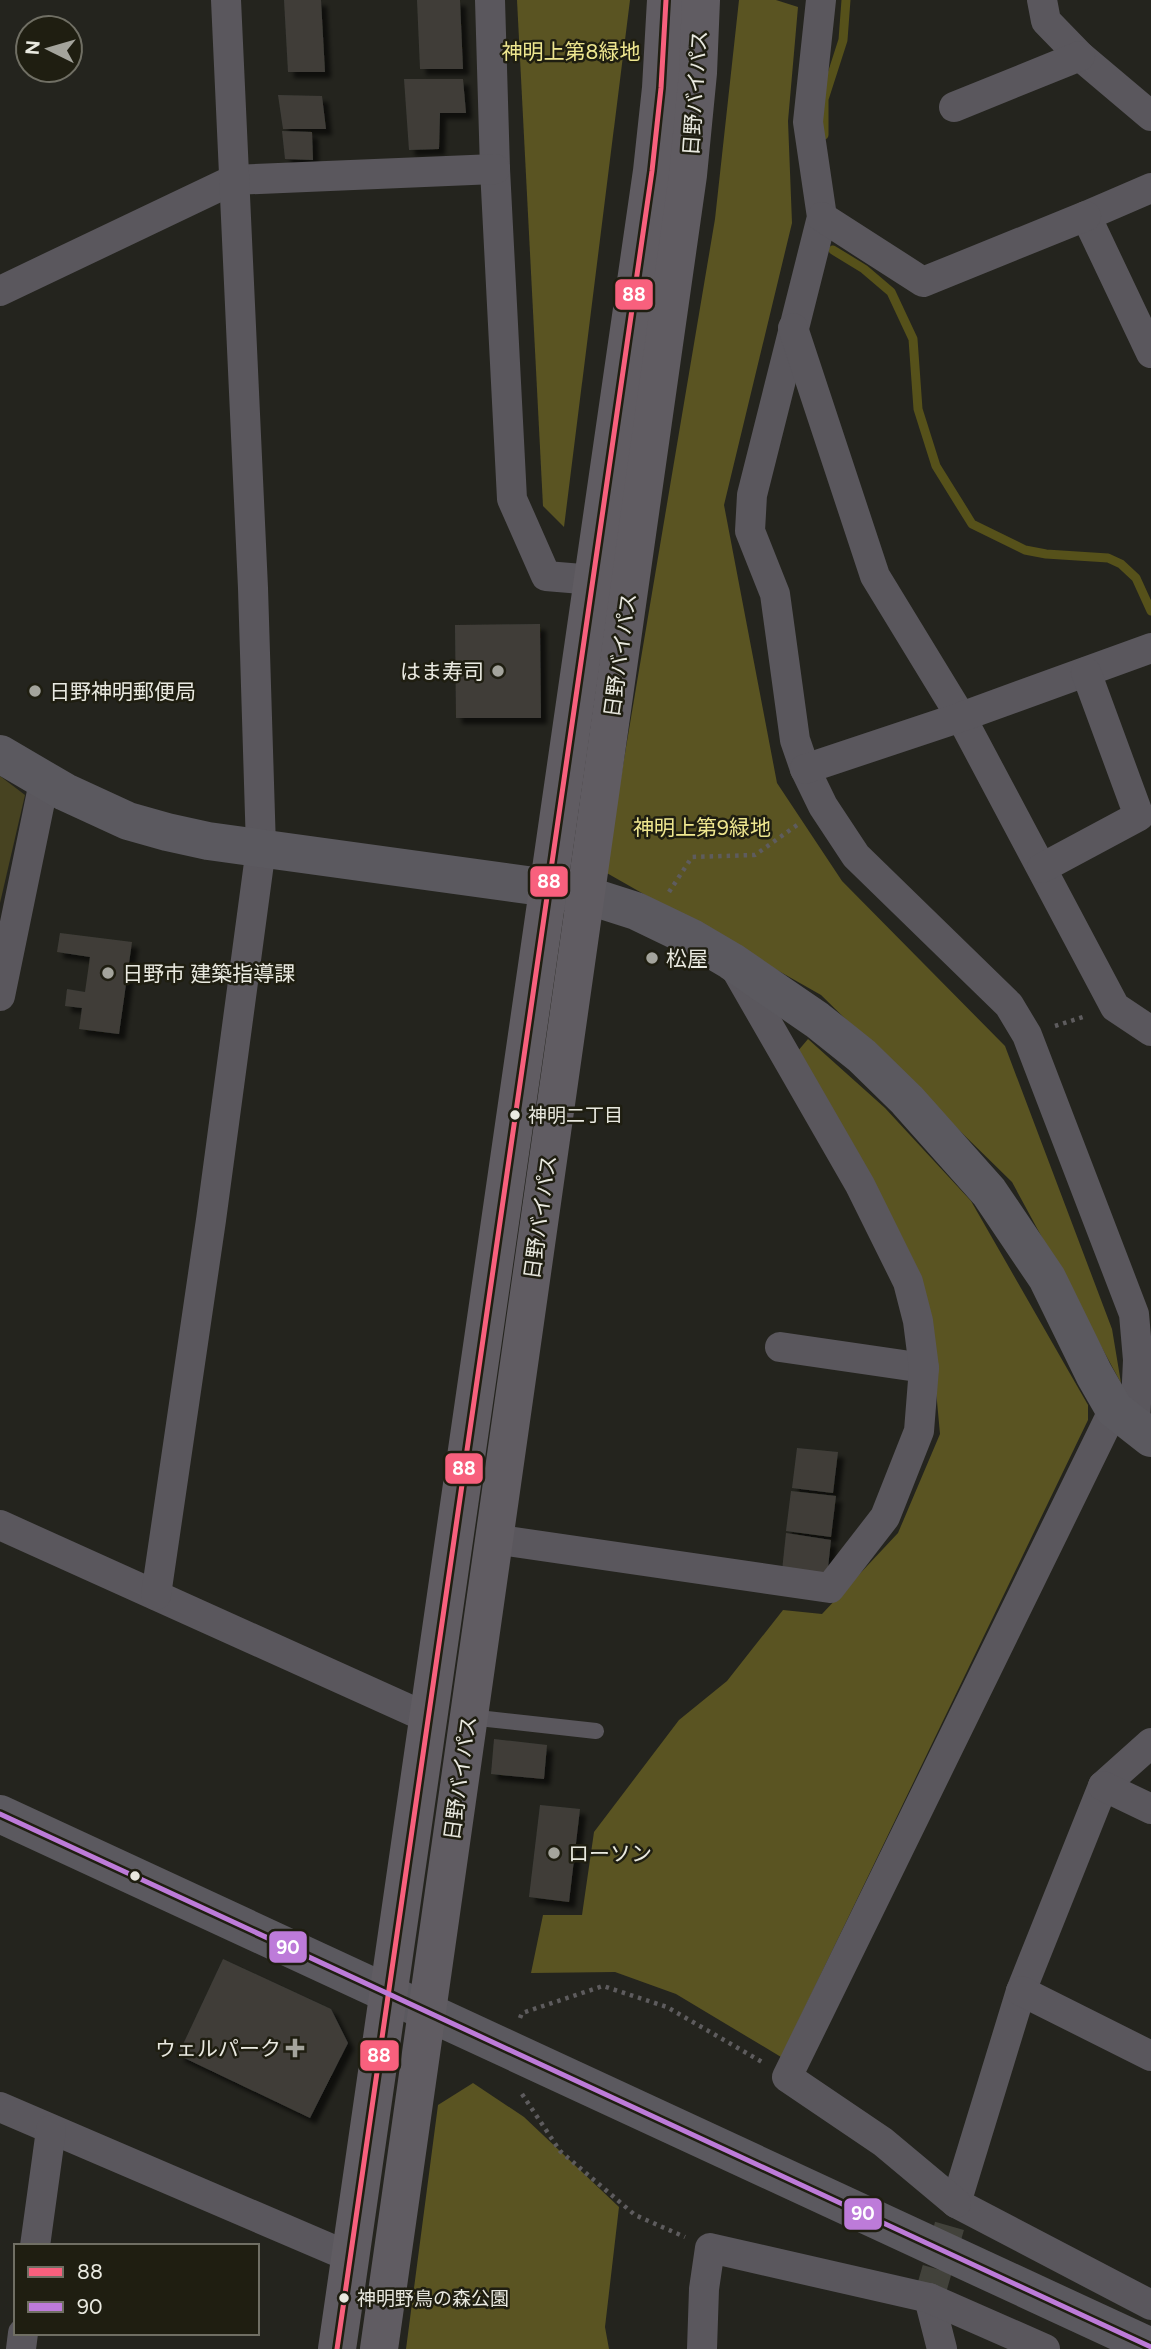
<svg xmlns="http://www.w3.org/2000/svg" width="1151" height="2349" font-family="Figtree,'Noto Sans JP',sans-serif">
  <defs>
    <filter id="shadow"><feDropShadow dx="6" dy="6" stdDeviation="2" flood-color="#0009"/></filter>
  </defs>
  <rect width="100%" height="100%" fill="#24241e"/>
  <polygon fill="#474321" points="0,776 25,795 0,903"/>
  <g fill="#5a5422">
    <polygon points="517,0 630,0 564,527 543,506"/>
    <polygon points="739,0 776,0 798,7 788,121 792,223 724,505 777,783 842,881 1005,1046 1112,1329 1121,1383 1012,1182 821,995 605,872 715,219"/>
    <polygon points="808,1039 885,1108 971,1201 1088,1405 1088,1420 781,2057 676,1994 615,1972 531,1973 543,1915 582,1915 594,1832 679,1720 727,1681 783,1610 822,1614 898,1533 940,1434 928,1303 792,1058"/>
    <polygon points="473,2083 524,2117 619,2207 605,2327 609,2349 406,2349 438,2105"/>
  </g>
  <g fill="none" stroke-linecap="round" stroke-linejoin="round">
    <g stroke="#56511a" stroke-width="9">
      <polyline points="824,135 824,99 843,40 846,0"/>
      <polyline points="833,250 864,269 891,292 913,339 918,409 936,466 972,524 1025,550 1046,554 1108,558 1121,564 1136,578 1151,611"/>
    </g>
  </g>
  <g fill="#3f3e39" filter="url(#shadow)">
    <polygon points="284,0 321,0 325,72 288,72"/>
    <polygon points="417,0 460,0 463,69 420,69"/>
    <polygon points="404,79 463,79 466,113 440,113 439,149 409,150"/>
    <polygon points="278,95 322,96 326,129 283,129"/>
    <polygon points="282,131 312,132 313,160 285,159"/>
    <polygon points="540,624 541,718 456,718 455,625"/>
    <polygon points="60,933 132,942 119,1034 79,1029 82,1008 65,1006 67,989 85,992 90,957 57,952"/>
    <polygon points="797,1448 838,1452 833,1493 792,1488"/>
    <polygon points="791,1491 836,1496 831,1537 786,1531"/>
    <polygon points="786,1533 831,1540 826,1586 781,1580"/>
    <polygon points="494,1739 547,1745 544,1779 491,1774"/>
    <polygon points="540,1805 580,1809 569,1902 529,1897"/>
    <polygon points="223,1959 331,2009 348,2043 310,2118 178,2055"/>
  </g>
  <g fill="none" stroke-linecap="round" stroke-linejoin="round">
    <polyline stroke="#42423b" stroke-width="30" stroke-dasharray="30 15" stroke-linecap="butt" points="929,2298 956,2203"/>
    <g stroke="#5e5c5e" stroke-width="4.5" stroke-dasharray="3.5 5" stroke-linecap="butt">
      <polyline points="669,892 692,857 755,855 800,823"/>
      <polyline points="1055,1026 1086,1016"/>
      <polyline points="520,2018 522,2013 603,1986 667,2007 762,2062"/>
      <polyline points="522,2094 560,2151 635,2215 685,2237"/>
    </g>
    <polyline stroke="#5a575d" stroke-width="16" points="469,1717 596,1731"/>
    <g stroke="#5a575d" stroke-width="30">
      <polyline points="490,0 495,169 512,499 546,576 594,580"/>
      <polyline points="821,0 808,122 822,217 752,495 750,531 775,594 795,740 805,769 823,806 856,856 1009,1005 1027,1035 1134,1314 1138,1360 1135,1425"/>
      <polyline points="1042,0 1046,21 1080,56 1151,116"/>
      <polyline points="954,107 1080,56"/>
      <polyline points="1151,188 1086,216 1151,353"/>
      <polyline points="822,217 923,282 1086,216"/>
      <polyline points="0,291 233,180 495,169"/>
      <polyline points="793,328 875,576 961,717 1115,1007 1151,1031"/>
      <polyline points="805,769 961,717 1151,648"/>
      <polyline points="1042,868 1139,816 1086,672"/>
      <polyline points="0,996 44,782"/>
      <polyline points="780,1347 924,1368"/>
      <polyline points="0,1525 428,1718"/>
      <polyline points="494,1539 830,1588 885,1517 919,1431 924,1368 918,1321 908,1282 860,1185 733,964"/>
      <polyline points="156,1595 211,1220 261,848 253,588 226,0"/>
      <polyline points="1151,1743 1103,1786 1021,1991 956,2203 1151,2305"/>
      <polyline points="1103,1786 1151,1809"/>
      <polyline points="1021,1991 1151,2056"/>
      <polyline points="0,2107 350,2257"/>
      <polyline points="956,2203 883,2142 787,2077 1114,1409"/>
      <polyline points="35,2246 51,2130"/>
      <polyline points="929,2298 942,2349"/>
      <polyline points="21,2349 23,2333"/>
      <polyline points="702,2349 704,2289 710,2248 929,2298 1045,2349"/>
    </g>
    <g stroke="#5b595f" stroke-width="38">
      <polyline points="0,754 65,792 128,821 167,832 208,841 549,888 586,895 636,911 692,938 731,961 817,1020 862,1056 907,1100 989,1192 1047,1278 1094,1374 1114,1409 1151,1438"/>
      <polyline points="0,1814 1151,2347"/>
    </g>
    <g stroke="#605c62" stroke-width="38">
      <polyline points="337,2349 652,171 661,88 666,0"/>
      <polyline points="379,2349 688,175 698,73 701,0"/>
    </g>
    <g stroke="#1f1e11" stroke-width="10">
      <polyline id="bus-1" points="337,2349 652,171 661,88 666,0"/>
    </g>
    <g stroke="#1f1e11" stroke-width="10">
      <polyline id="bus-2" points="0,1814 1151,2347"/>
    </g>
    <use href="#bus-1" stroke="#f8607d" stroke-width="5"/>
    <use href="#bus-2" stroke="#bd7bd9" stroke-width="5"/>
  </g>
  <g fill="#a4a49c" stroke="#1f1e11" stroke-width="2.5">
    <circle cx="498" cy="671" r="7"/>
    <circle cx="35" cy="691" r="7"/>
    <circle cx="652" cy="958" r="7"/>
    <circle cx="108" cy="973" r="7"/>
    <circle cx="554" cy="1853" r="7"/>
    <path d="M291.5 2037.5h7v7h7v7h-7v7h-7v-7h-7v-7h7z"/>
  </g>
  <g fill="#e9e9e0" stroke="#1f1e11" stroke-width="2.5">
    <circle cx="515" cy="1115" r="6"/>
    <circle cx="135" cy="1876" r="6"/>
    <circle cx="344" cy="2298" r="6"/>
  </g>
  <g text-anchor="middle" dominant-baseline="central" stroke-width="5" stroke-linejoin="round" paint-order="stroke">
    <g font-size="19" fill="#e9e9e0" stroke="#1f1e11" text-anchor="start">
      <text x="528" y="1115">神明二丁目</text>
      <text x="357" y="2298">神明野鳥の森公園</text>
    </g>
    <g font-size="21" fill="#eee68f" stroke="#1f1e11">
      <text x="571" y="51">神明上第8緑地</text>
      <text x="702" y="827">神明上第9緑地</text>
    </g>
    <g font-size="21" fill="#e9e9e0" stroke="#1f1e11">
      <text transform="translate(695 93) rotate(-86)">日野バイパス</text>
      <text transform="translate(620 655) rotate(-82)">日野バイパス</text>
      <text transform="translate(540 1217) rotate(-82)">日野バイパス</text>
      <text transform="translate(460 1778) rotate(-82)">日野バイパス</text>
    </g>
    <g font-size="21" fill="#e9e9e0" stroke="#1f1e11" text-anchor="start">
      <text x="484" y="671" text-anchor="end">はま寿司</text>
      <text x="49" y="691">日野神明郵便局</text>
      <text x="666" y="958">松屋</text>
      <text x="122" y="973">日野市 建築指導課</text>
      <text x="568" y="1853">ローソン</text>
      <text x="281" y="2048" text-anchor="end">ウェルパーク</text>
    </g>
  </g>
  <g stroke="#1f1e11" stroke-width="2.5">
    <rect x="614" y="278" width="40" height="33" rx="7" fill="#f8607d"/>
    <rect x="529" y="865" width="40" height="33" rx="7" fill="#f8607d"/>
    <rect x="444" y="1452" width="40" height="33" rx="7" fill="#f8607d"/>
    <rect x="268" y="1930" width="40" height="34" rx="7" fill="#bd7bd9"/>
    <rect x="359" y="2039" width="41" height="33" rx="7" fill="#f8607d"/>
    <rect x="843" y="2197" width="40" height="34" rx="7" fill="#bd7bd9"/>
  </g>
  <g font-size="19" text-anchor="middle" font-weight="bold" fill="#fff">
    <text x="634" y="301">88</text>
    <text x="549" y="888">88</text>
    <text x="464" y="1475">88</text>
    <text x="288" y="1954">90</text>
    <text x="379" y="2062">88</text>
    <text x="863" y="2220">90</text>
  </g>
  <rect x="14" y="2244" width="245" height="91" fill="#1f1e11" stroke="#706f64" stroke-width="2"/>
  <rect x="28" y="2267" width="35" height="10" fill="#f8607d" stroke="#706f64" stroke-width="2"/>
  <text x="77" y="2279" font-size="21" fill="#e9e9e0">88</text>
  <rect x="28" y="2302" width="35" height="10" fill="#bd7bd9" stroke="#706f64" stroke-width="2"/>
  <text x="77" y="2314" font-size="21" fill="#e9e9e0">90</text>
  <g transform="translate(49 49) rotate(275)"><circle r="33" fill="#1f1e11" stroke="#706f64" stroke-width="2"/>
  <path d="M0-5L12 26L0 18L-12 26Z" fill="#a4a49c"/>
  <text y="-10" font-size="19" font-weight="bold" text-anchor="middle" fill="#e9e9e0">N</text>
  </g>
</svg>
